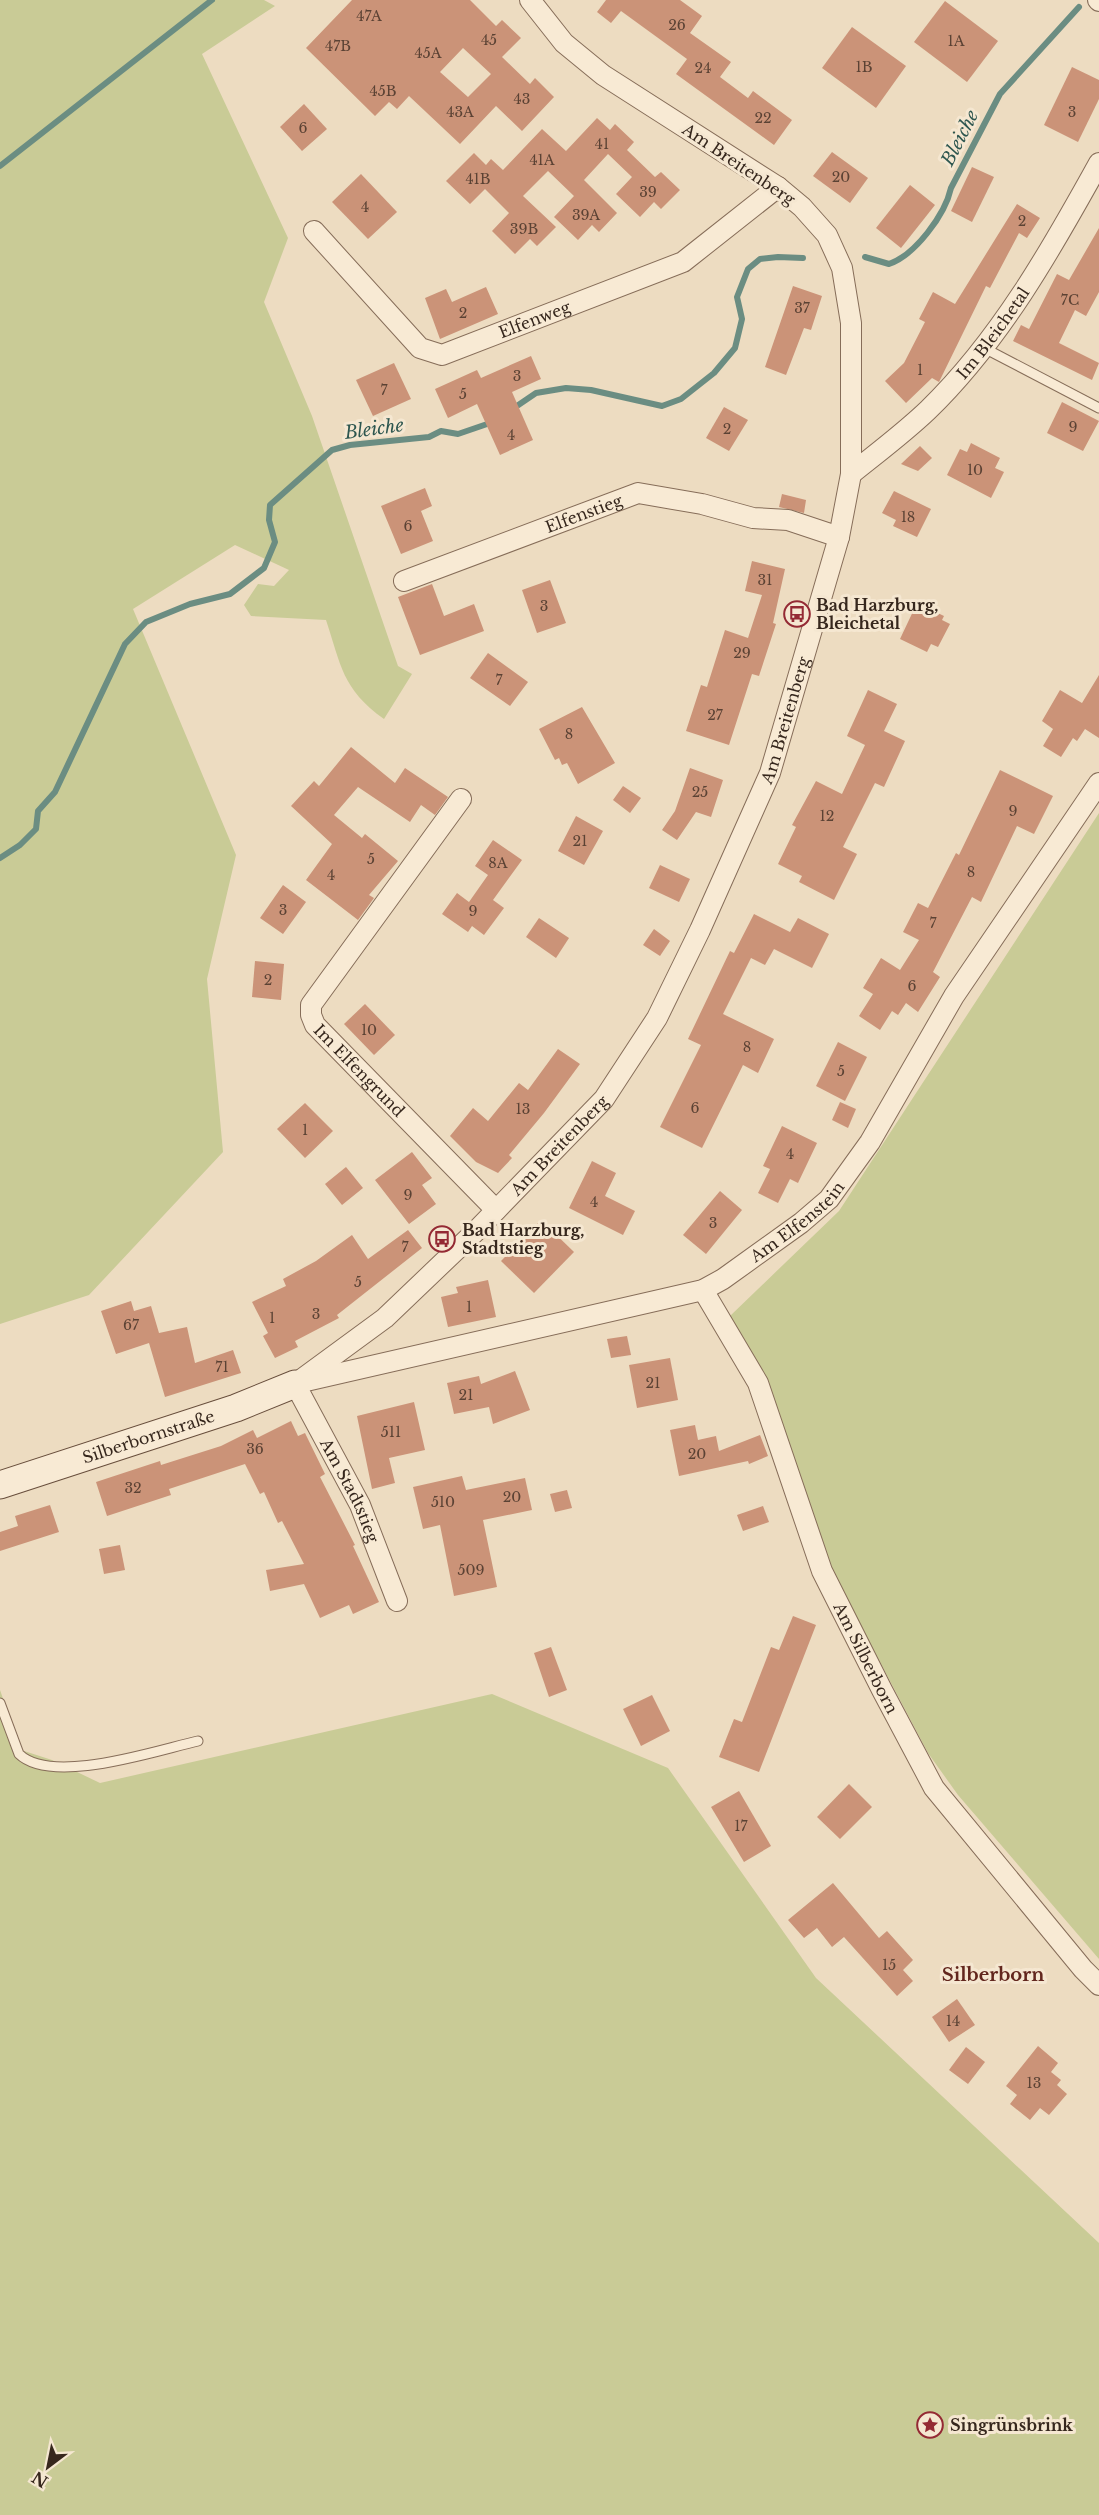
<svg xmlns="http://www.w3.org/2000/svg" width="1099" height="2515" font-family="'Libre Baskerville',serif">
  <rect width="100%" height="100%" fill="#eddcc1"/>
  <g fill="#c9cb96">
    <path d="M0,0H264L275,6L202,54L288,238L264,302L312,416L398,666L412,674L384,719C342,689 341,665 326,620L251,616L244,605L258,584L274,586L289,570L235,545L133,609L236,855L207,979L223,1152L89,1295L0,1324Z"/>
    <polygon points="1099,813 1099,1959 958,1795 928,1753 835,1577 768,1381 730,1316 839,1211"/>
    <polygon points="0,1690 21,1750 52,1760 100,1783 492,1694 668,1768 816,1978 1099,2243 1099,2515 0,2515"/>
  </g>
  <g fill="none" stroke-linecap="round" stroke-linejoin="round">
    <g stroke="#6b8d82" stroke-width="6">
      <polyline points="0,166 212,0"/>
      <path d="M865,257L889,264C915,255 945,215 951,188L1000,94L1079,7"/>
      <polyline points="511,410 536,393 566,388 591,390 662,406 681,399 714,373 735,348 742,319 737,297 748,269 760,259 778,257 803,258"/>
      <polyline points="0,858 20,845 36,829 38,811 55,792 125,644 146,622 190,604 230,594 264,568 275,542 269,520 270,505 332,450 350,445 429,437 441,431 458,434 493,422"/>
    </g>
  </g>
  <g fill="#cb9378" fill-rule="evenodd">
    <path d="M352,0H470L496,26L502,20L521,38L502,57L530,84L535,78L554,97L522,131L496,106L460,144L409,96L397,109L389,102L375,116L306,48ZM463,48L491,74L468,97L440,72Z"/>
    <polygon points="606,0 680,0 702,16 690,33 731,62 720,77 748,98 753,91 792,120 774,145 676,74 687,59 621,11 611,23 597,12"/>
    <polygon points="945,1 998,41 967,82 914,42"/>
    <polygon points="852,27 906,66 876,108 822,68"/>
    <polygon points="1072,67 1099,80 1099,99 1078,142 1044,125"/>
    <polygon points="304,104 327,129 302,151 280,127"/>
    <polygon points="597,118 610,130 615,124 634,142 627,150 655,177 661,172 680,190 661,209 654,202 640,217 616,194 632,177 608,154 584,180 617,213 599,232 592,225 578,240 554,217 574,196 548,171 523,196 556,227 537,246 530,239 515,254 492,231 509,213 485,189 470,204 446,181 474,153 486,165 491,159 503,170 542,129 566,151"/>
    <polygon points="832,152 868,178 850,203 813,176"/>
    <polygon points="972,167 994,177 972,222 951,211"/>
    <polygon points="361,174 397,212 368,239 332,202"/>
    <polygon points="910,185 935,205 901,248 876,228"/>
    <polygon points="1017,204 1040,218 1027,238 1019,233 990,288 986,286 939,382 932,378 906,403 885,381 904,363 925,322 919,319 933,292 955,304"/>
    <polygon points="1099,228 1099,292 1086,316 1075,310 1059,343 1099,363 1092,380 1013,341 1021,325 1029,329 1057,274 1069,280"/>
    <polygon points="793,286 822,296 811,330 804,328 786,375 765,367"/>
    <polygon points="486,287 498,314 440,339 425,298 446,289 452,302"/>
    <polygon points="531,356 541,379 512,392 533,440 500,455 477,404 448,418 435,389 477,370 481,378"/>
    <polygon points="394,363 411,399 373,416 356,380"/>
    <polygon points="1062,402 1099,421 1083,451 1047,433"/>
    <polygon points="724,407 748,420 729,451 706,438"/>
    <polygon points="971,443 1000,458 995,468 1004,472 991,498 947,475 960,449 967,452"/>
    <polygon points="920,446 932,458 918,471 901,464"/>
    <polygon points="425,488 432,506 421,511 433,541 401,554 381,506"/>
    <polygon points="894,491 931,509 917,537 893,526 896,520 882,513"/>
    <polygon points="782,494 806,500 804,513 779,507"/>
    <polygon points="752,561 785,569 773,623 776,624 759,676 752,674 729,745 686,731 701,685 707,687 725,630 748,638 762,595 745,591"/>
    <polygon points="550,580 566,623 537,633 522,590"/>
    <polygon points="432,584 444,616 474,604 484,631 420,655 398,597"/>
    <polygon points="917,603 944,616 942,620 950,624 938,647 931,644 927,652 900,639"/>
    <polygon points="488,653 528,682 510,706 470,678"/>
    <polygon points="1099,675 1099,738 1085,729 1077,741 1073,738 1061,757 1043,746 1053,729 1042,721 1060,690 1082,703"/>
    <polygon points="868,690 897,704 884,731 905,741 884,787 875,783 843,847 857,854 834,900 799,882 802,876 778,864 796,827 792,825 816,781 842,794 865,745 847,736"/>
    <polygon points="582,707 615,763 578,784 567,763 562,765 559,758 555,760 539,729"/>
    <polygon points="351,747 395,783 405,768 448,797 435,815 421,805 410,822 358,787 334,815 362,838 365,834 398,861 369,895 374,898 358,920 306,880 332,844 291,806 314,781 319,786"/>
    <polygon points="690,768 723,780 711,817 696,812 677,840 662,830 675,811"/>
    <polygon points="1000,770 1053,796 1034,834 1017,826 981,902 972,897 933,972 940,977 918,1012 906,1003 898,1015 892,1011 880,1030 859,1016 873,994 863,988 881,958 900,970 919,940 903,932 918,903 928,908 956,853 959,855"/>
    <polygon points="623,786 641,798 630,813 613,800"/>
    <polygon points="576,816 603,831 584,865 558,851"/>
    <polygon points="493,840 522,860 493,900 504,908 484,935 472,926 468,932 442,914 457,893 469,902 488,875 475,866"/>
    <polygon points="660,865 690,879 679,902 649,888"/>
    <polygon points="283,885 306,902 283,934 260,918"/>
    <polygon points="754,914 790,932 798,918 829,934 812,968 774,949 765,965 751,958 723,1014 774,1039 758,1073 743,1065 702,1148 660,1127 701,1045 688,1039 730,951 734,953"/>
    <polygon points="539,918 569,938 556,958 526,937"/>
    <polygon points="654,929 670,941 660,956 643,945"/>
    <polygon points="255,961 284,964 281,1000 252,997"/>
    <polygon points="365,1004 395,1035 374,1055 344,1024"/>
    <polygon points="838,1042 867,1057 845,1101 816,1086"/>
    <polygon points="558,1049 580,1064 544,1113 509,1155 512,1158 498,1173 476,1162 450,1136 473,1108 488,1121 519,1083 528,1090"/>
    <polygon points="840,1102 856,1109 848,1128 832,1120"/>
    <polygon points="305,1103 333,1131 305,1158 277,1129"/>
    <polygon points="782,1126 817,1143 798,1183 790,1179 778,1203 758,1193 770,1169 763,1166"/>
    <polygon points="412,1152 432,1178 422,1185 436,1204 409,1224 375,1180"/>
    <polygon points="592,1161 616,1173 605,1196 635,1211 623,1235 569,1208"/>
    <polygon points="346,1167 363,1188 342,1205 325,1184"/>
    <polygon points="720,1191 742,1210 706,1254 683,1235"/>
    <polygon points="541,1220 574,1252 534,1293 501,1261"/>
    <polygon points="408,1230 422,1248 337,1315 339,1318 295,1341 298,1347 275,1358 263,1336 268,1333 252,1302 286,1286 283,1279 316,1261 352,1235 368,1259"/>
    <polygon points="488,1280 496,1317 448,1327 441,1297 458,1293 456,1287"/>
    <polygon points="131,1301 134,1311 151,1306 159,1333 187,1327 195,1363 233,1350 241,1373 165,1397 149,1343 116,1354 101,1311"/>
    <polygon points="627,1336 631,1355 611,1358 607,1339"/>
    <polygon points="670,1358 678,1400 637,1408 629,1365"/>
    <polygon points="515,1371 530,1410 493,1424 489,1407 454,1414 447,1383 479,1376 481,1384"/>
    <polygon points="414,1402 425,1450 389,1458 395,1483 372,1489 357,1416"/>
    <polygon points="291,1421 298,1436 305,1433 325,1474 320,1477 355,1545 353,1546 379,1602 353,1614 349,1605 320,1618 304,1584 270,1591 266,1570 304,1564 282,1521 278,1523 264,1492 260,1494 245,1464 169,1489 171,1495 107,1516 96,1482 160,1461 161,1465 221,1446 253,1430 257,1438"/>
    <polygon points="695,1425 698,1440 716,1436 719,1451 760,1435 768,1456 749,1464 748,1461 679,1476 670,1430"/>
    <polygon points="462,1476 466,1490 525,1478 532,1510 483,1520 497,1587 454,1596 440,1525 423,1529 413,1487"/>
    <polygon points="567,1490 572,1508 555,1512 550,1494"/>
    <polygon points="50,1505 59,1532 0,1551 0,1532 18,1526 15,1516"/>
    <polygon points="763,1506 769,1522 743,1531 737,1515"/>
    <polygon points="120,1545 125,1570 104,1574 99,1549"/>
    <polygon points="793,1616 816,1625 759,1772 719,1757 734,1719 742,1722 771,1647 779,1650"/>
    <polygon points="551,1647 567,1690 549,1697 534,1653"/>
    <polygon points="652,1695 670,1731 641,1746 623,1709"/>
    <polygon points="849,1784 872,1807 840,1839 817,1817"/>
    <polygon points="739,1791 771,1846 744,1862 711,1807"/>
    <polygon points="833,1883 879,1938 887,1931 913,1960 903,1970 913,1981 897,1996 844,1937 832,1947 817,1928 804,1938 788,1920"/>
    <polygon points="957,1999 975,2025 949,2042 932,2017"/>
    <polygon points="1038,2046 1058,2063 1051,2072 1061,2080 1057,2085 1067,2094 1049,2115 1040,2108 1030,2120 1010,2104 1017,2095 1006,2086"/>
    <polygon points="966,2047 985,2062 968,2084 949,2070"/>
  </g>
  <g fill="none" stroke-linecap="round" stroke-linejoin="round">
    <g stroke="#866d59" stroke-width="11">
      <g id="lane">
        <polyline points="984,348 1099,408"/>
        <path d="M0,1703L19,1754C52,1786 157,1750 198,1741"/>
      </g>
    </g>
    <g stroke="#866d59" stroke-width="22">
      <g id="street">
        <polyline points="1098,0 1099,1"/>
        <path id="s1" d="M314,231L420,348L442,355L683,262L778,187"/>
        <path id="s2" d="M851,474C877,453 904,433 928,410C1000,340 1051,250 1099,163"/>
        <path id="s3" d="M404,581L638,493L702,504L753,518L788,520L839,537"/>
        <path id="s4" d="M461,799L311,1005V1015L315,1025L496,1210"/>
        <path id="s5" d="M703,1290L758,1383L822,1571L882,1690L934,1788L1083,1969L1099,1985"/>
        <path id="s6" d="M306,1381L703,1290L723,1279L801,1223L829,1199L870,1142L954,996L1099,783"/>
        <path id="s7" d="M295,1384L385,1318L476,1231L604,1099L657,1018L700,930L770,773L839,537L851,474V323L842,268L827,235L802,207L778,187L603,75L564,43L530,0"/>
        <path id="s8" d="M295,1384L360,1505L397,1601"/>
      </g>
    </g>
    <g stroke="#684e3c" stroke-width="29">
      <g id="secondary">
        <path id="s9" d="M0,1485L236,1408L295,1384"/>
      </g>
    </g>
    <use href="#lane" stroke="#f8ead4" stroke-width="9"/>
    <use href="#street" stroke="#f8ead4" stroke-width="20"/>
    <use href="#secondary" stroke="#f8ead4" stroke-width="27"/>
  </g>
  <defs>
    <g id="bus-ring" transform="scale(1.35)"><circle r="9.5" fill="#f5e7d1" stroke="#942a34" stroke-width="1.5"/><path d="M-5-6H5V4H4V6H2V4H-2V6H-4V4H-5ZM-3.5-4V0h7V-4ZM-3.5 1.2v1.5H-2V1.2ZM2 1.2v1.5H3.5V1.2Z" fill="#942a34"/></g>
    <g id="sight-ring" transform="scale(1.35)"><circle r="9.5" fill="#f5e7d1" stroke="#942a34" stroke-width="1.5"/><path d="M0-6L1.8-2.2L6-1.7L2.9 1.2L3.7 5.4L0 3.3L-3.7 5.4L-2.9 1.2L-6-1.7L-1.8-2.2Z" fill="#942a34"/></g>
  </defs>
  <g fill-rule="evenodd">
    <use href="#bus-ring" x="797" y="614"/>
    <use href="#bus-ring" x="442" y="1239"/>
    <use href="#sight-ring" x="930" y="2425"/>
  </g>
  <g text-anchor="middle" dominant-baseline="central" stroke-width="6" stroke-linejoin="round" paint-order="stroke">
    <g font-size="14" fill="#5b4234">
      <text x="369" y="16">47A</text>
      <text x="677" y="25">26</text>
      <text x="489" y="40">45</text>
      <text x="956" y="41">1A</text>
      <text x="338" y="46">47B</text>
      <text x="428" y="53">45A</text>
      <text x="864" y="67">1B</text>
      <text x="703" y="68">24</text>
      <text x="383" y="91">45B</text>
      <text x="522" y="99">43</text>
      <text x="460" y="112">43A</text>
      <text x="1072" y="112">3</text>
      <text x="763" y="118">22</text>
      <text x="303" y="128">6</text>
      <text x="602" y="144">41</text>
      <text x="542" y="160">41A</text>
      <text x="841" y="177">20</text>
      <text x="478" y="179">41B</text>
      <text x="648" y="192">39</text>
      <text x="365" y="207">4</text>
      <text x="586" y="215">39A</text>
      <text x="1022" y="221">2</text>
      <text x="524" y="229">39B</text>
      <text x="1070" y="300">7C</text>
      <text x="802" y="308">37</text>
      <text x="463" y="313">2</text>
      <text x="920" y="370">1</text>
      <text x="517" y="376">3</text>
      <text x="384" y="390">7</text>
      <text x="463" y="394">5</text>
      <text x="1073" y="427">9</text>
      <text x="727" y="429">2</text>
      <text x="511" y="435">4</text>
      <text x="975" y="470">10</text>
      <text x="908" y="517">18</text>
      <text x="408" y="526">6</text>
      <text x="765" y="580">31</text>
      <text x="544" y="606">3</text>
      <text x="742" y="653">29</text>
      <text x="499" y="680">7</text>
      <text x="715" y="715">27</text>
      <text x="569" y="734">8</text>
      <text x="700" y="792">25</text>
      <text x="1013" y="811">9</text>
      <text x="827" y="816">12</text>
      <text x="580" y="841">21</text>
      <text x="371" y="859">5</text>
      <text x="498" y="863">8A</text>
      <text x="971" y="872">8</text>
      <text x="331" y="875">4</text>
      <text x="283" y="910">3</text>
      <text x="473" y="911">9</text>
      <text x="933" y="923">7</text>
      <text x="268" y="980">2</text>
      <text x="912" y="986">6</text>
      <text x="369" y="1030">10</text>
      <text x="747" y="1047">8</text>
      <text x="841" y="1071">5</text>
      <text x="695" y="1108">6</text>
      <text x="523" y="1109">13</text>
      <text x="305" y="1130">1</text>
      <text x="790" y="1154">4</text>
      <text x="408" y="1195">9</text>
      <text x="594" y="1202">4</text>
      <text x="713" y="1223">3</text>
      <text x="405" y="1247">7</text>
      <text x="358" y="1282">5</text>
      <text x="469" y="1307">1</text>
      <text x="316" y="1314">3</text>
      <text x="272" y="1318">1</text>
      <text x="131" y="1325">67</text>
      <text x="222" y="1367">71</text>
      <text x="653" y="1383">21</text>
      <text x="466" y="1395">21</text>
      <text x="391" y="1432">511</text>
      <text x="255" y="1449">36</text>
      <text x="697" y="1454">20</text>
      <text x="133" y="1488">32</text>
      <text x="512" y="1497">20</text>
      <text x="443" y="1502">510</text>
      <text x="471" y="1570">509</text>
      <text x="741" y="1826">17</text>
      <text x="889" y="1965">15</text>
      <text x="953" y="2021">14</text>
      <text x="1034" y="2083">13</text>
    </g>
    <g font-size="16" fill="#36271d" stroke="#f5e7d1">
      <text transform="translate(739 164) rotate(34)">Am Breitenberg</text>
      <text stroke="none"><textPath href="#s1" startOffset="280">Elfenweg</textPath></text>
      <text stroke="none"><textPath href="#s2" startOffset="201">Im Bleichetal</textPath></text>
      <text stroke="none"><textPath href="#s3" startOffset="192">Elfenstieg</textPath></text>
      <text stroke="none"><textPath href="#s7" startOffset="843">Am Breitenberg</textPath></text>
      <text stroke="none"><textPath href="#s4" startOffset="339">Im Elfengrund</textPath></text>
      <text stroke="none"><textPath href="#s7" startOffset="357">Am Breitenberg</textPath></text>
      <text stroke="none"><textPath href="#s6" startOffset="524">Am Elfenstein</textPath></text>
      <text stroke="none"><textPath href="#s9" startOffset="156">Silberbornstraße</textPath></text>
      <text stroke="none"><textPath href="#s8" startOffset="120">Am Stadtstieg</textPath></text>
      <text stroke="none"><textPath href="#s5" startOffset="404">Am Silberborn</textPath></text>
    </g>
    <g font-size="16" font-weight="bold" fill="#36271d" stroke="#f5e7d1" text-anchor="start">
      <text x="816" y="605">Bad Harzburg,<tspan x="816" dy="18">Bleichetal</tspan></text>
      <text x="462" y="1230">Bad Harzburg,<tspan x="462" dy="18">Stadtstieg</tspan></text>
      <text x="950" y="2425">Singrünsbrink</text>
    </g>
    <g font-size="18" font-style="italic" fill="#2d564f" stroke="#f5e7d1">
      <text transform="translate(960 138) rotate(-63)">Bleiche</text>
      <text transform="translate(374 429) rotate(-8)">Bleiche</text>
    </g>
    <g font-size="18" font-weight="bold" fill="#62261d" stroke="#f5e7d1">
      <text x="993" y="1975">Silberborn</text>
    </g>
  </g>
  <g transform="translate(48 2467) rotate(212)" stroke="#f5e7d1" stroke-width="4.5" paint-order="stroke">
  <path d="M0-4.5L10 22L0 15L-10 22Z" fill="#36271d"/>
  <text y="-9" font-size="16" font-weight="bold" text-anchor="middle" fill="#36271d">N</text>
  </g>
</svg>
